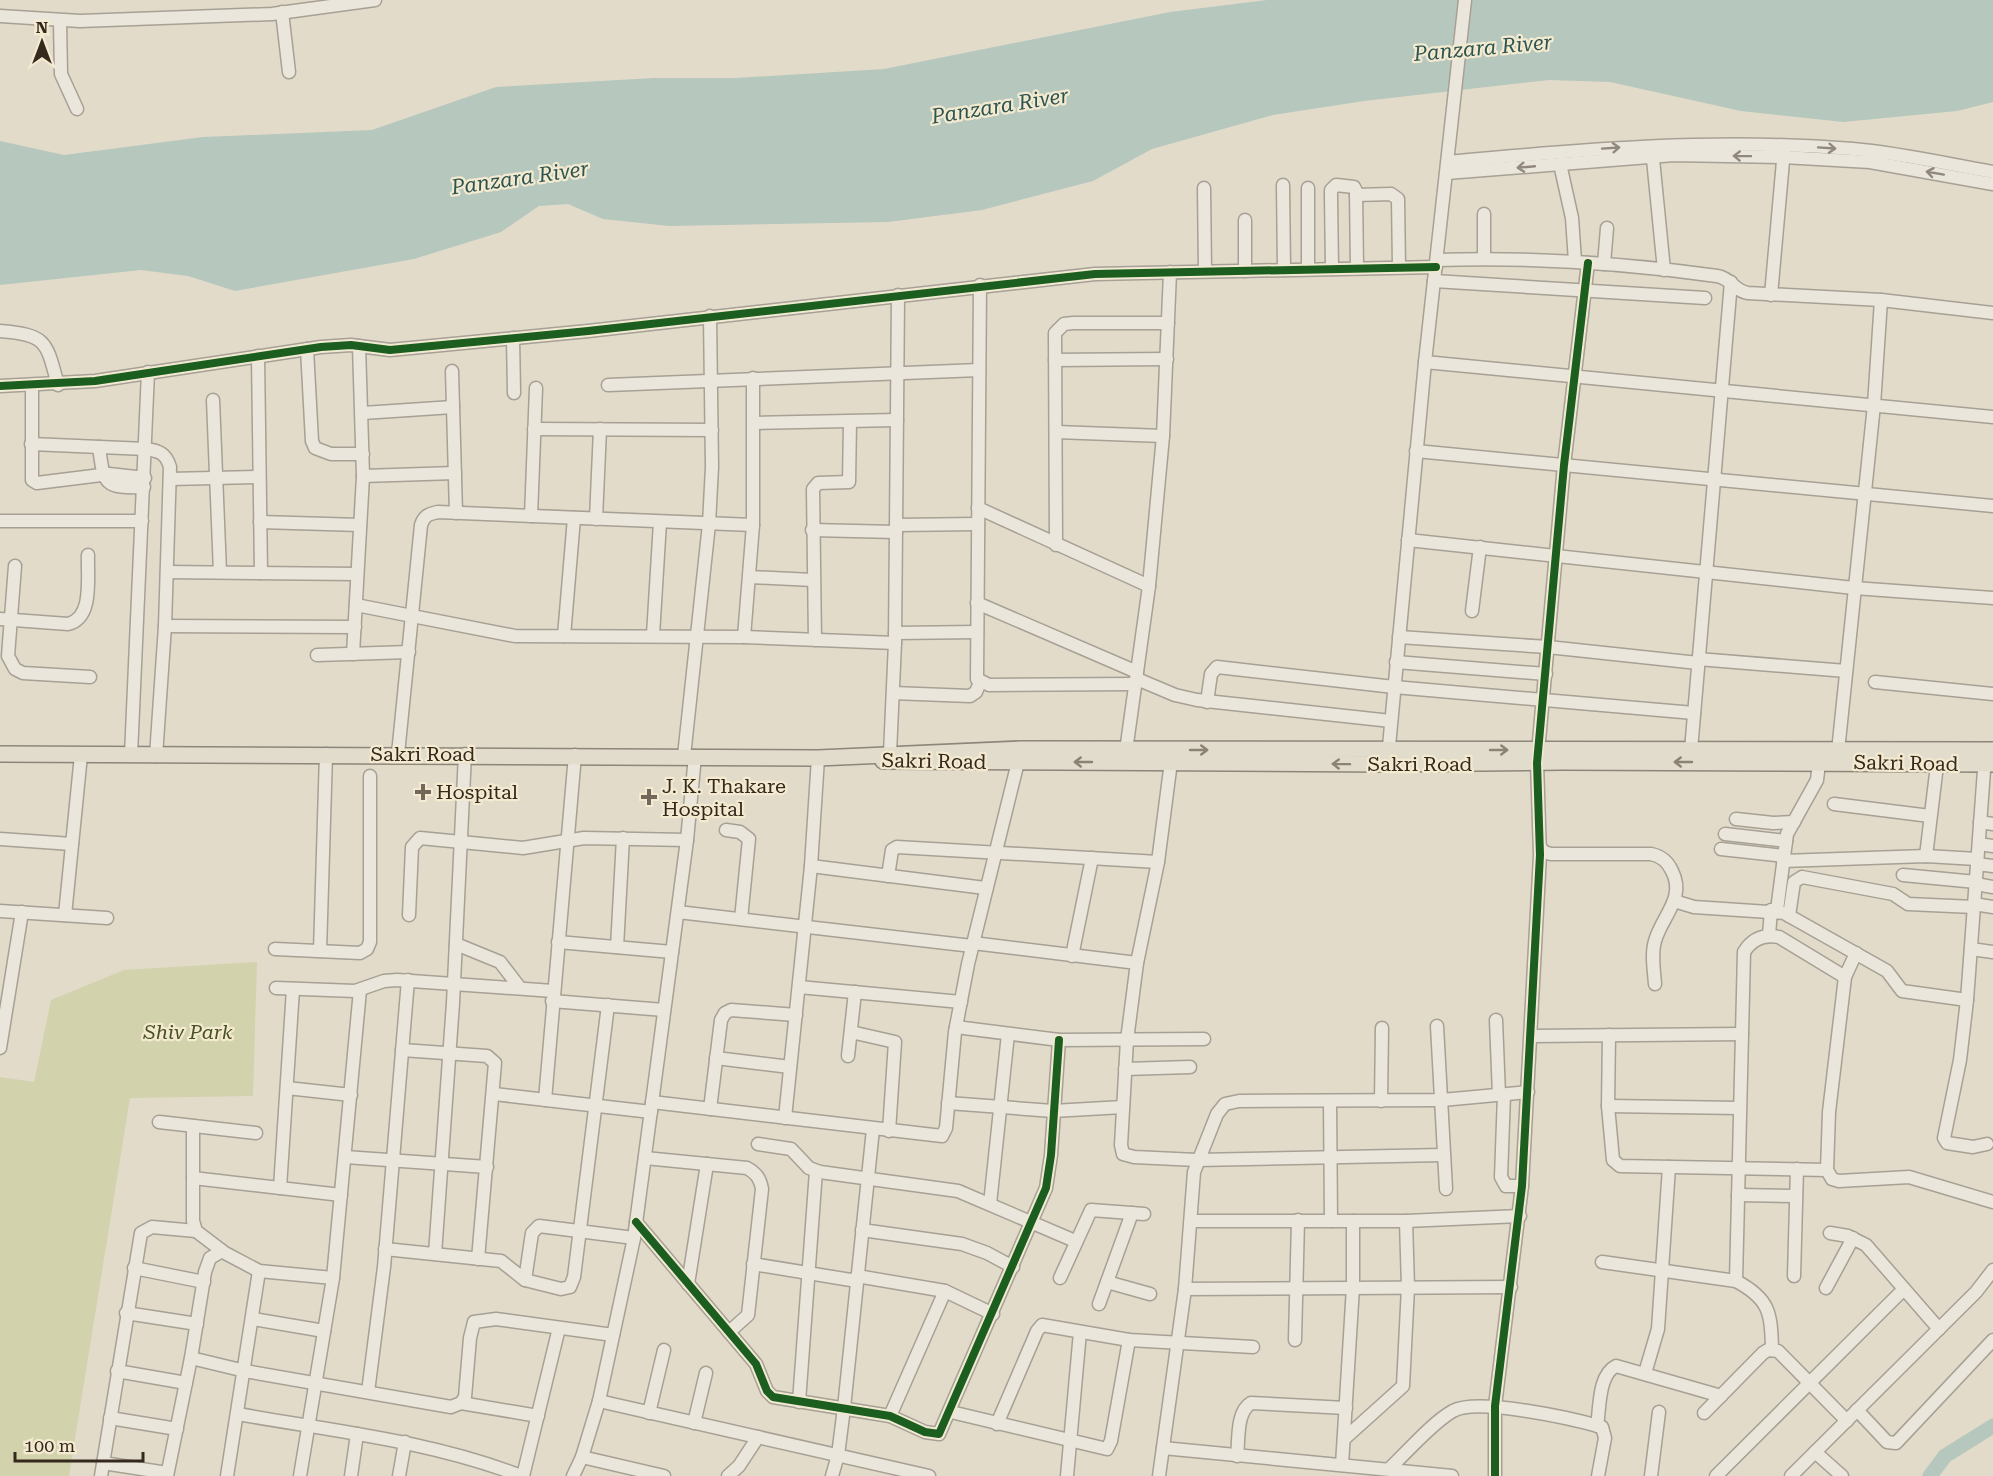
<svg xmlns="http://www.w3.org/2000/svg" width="1993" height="1476" font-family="'Roboto Serif',serif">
  <rect width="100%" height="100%" fill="#e2dbca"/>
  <polygon fill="#d2d2ad" points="257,962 253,1096 130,1098 69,1476 0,1476 0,1077 34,1082 51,1000 124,970"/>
  <polygon fill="#b6c7bd" points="1267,0 1993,0 1993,102 1957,111 1843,122 1741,111 1610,82 1549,80 1364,101 1273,115 1152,149 1093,181 982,210 888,222 669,226 603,219 568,204 539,206 501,232 414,259 235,291 188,276 141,270 0,285 0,141 64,155 203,137 372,130 496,87 654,78 736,78 884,69 1170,12"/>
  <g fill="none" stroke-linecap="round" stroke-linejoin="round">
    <polyline stroke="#b6c7bd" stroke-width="15" points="1930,1476 1945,1456 1993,1426"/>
    <g stroke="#a7a094" stroke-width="15">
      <g id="minor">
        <polyline points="282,12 289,72"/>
        <polyline points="0,16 80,21 272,14 375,0"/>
        <polyline points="60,21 61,74 77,109"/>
        <polyline points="1652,149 1664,270"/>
        <path d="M1448,162C1585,149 1716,138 1853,149C1900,153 1947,164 1993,172"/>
        <polyline points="1560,164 1572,218 1575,261"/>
        <polyline points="1447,173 1674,155 1783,157 1870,162 1993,184"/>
        <polyline points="1283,185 1284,270"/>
        <polyline points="1204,188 1205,271"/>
        <polyline points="1308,188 1308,269"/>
        <polyline points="1356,195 1391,194 1398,199 1399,267"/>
        <polyline points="1484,214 1484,259"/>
        <polyline points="1245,220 1245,271"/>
        <path d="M1437,260C1531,257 1624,263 1717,276C1731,278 1734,291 1748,293L1881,300L1993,313"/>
        <polyline points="1604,264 1607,228"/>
        <polyline points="1332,269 1331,196 1331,190 1336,185 1354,187 1356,191 1357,268"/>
        <polyline points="1434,281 1705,298"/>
        <polyline points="980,285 977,679 989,685 1136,684"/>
        <polyline points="1771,295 1784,150"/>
        <path d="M0,331C47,335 46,341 58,385"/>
        <polyline points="513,338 514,393"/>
        <polyline points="307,349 312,441 315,448 331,454 363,454"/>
        <polyline points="258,356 261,573"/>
        <polyline points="1055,360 1167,359"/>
        <polyline points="1425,362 1993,417"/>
        <polyline points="452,371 456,513"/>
        <polyline points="32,385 32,480 37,483 109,474 145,478"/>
        <polyline points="608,385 979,370"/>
        <polyline points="0,386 95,381 321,347 351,345 390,350 588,331 1095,274 1436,267"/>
        <polyline points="213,400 220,572"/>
        <polyline points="363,413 453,407"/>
        <polyline points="754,423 897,420"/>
        <polyline points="534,429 712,430"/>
        <polyline points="1056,432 1163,436"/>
        <path d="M31,444L146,449C159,451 166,453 170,467L165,626L156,756"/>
        <path d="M99,447C104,486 105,488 144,487"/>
        <polyline points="1416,451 1993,506"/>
        <polyline points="363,476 455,473"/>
        <polyline points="170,479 259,477"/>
        <polyline points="978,508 1149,586"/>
        <polyline points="531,516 536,388"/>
        <polyline points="596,519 600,429"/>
        <polyline points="0,521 142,521"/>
        <polyline points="260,522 360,525"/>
        <polyline points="896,525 978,524"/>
        <polyline points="812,530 896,532"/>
        <polyline points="1408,540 1854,588 1993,598"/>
        <polyline points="1056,545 1055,333 1064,324 1073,323 1168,323"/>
        <polyline points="15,566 8,656 15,669 23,673 90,677"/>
        <polyline points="167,572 357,574"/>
        <polyline points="750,577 813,580"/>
        <polyline points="977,603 1137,672"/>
        <polyline points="356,605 515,636 744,637 895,643"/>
        <polyline points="1472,611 1480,547"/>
        <path d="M0,619L68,624C94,618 87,577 88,555"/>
        <polyline points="165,626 355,627"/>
        <polyline points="895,633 977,632"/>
        <polyline points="653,635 660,522"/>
        <polyline points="564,636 574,518"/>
        <polyline points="744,637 753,525 753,378"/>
        <polyline points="1399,637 1548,647 1698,663"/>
        <polyline points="815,640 813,489 818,483 849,482 850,422"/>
        <polyline points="353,654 363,476 359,346"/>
        <polyline points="317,655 409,652"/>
        <polyline points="1698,659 1846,671"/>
        <polyline points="1396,662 1546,674"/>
        <polyline points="1137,679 1175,695 1197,700 1391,721"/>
        <polyline points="1875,682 1993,694"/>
        <polyline points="893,693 970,696 976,692 980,682"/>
        <polyline points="1207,702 1211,674 1217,667 1394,687 1694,713"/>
        <polyline points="1691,750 1731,282"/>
        <polyline points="1838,751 1874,405 1881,300"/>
        <polyline points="890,753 895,643 898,295"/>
        <path d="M398,754L421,525C424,516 428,514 438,512L753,525"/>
        <polyline points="1172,754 1158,862 1137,963 1127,1040 1121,1145 1123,1154 1134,1157 1197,1160 1443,1155"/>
        <polyline points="131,755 148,372"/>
        <polyline points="684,756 709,524 712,467 710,316"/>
        <polyline points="1388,757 1425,362 1465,0"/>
        <polyline points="1985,757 1967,1000 1960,1060 1944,1138 1947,1143 1973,1147 1987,1144"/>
        <polyline points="1125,758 1149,586 1163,436 1170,272"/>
        <polyline points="1834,804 1930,816"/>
        <polyline points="1736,819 1773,823 1794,822"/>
        <polyline points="1980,822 1993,824"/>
        <polyline points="726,830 740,832 749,839 741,919"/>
        <polyline points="1725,834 1786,841"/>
        <polyline points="0,839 72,844"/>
        <polyline points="1979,844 1993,846"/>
        <path d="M1540,847L1544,852L1551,854H1651C1661,856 1668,862 1672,871C1686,898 1662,916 1655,941C1651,954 1654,970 1655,984"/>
        <polyline points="1721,849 1784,856"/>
        <polyline points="1926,856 1938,757"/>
        <polyline points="1783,861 1926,856 1977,859"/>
        <polyline points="1977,864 1993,866"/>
        <polyline points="811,866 985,888"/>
        <polyline points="1903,875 1976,882"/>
        <polyline points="888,876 892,850 897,847 1158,862"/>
        <polyline points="1976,884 1993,887"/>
        <polyline points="1674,901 1694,907 1784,913 1887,971 1902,991 1967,1000"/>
        <polyline points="1974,904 1993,907"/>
        <polyline points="1777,910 1787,834 1817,780 1820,755"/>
        <polyline points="0,911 107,918"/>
        <polyline points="678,912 972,946"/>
        <polyline points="65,915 81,755"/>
        <polyline points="409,915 412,847 420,838 523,848 584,838 687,840"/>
        <polyline points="1789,916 1794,882 1802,877 1893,894 1908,904 1974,907"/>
        <polyline points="1769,935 1771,910"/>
        <polyline points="558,942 672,952"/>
        <polyline points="973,943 1137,963"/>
        <polyline points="456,944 500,962 520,988"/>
        <polyline points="617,947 623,838"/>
        <polyline points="275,949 360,953 367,949 370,942 370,776"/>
        <polyline points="1971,949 1993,952"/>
        <polyline points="320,951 326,754"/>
        <polyline points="1856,953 1845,977 1829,1112 1827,1170 1832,1179 1839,1181 1909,1177 1993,1202"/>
        <polyline points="1072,956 1092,858"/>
        <polyline points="799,987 961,1002"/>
        <polyline points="276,988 355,991 384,981 397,980 553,991"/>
        <polyline points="552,1001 664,1010"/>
        <polyline points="1496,1020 1499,1095"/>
        <polyline points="1437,1026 1446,1189"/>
        <polyline points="956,1027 1059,1040 1204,1039"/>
        <polyline points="851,1032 895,1042 889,1131"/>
        <polyline points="1609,1035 1608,1106 1613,1160 1620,1166 1827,1170"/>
        <polyline points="1531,1036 1742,1034"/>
        <polyline points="0,1048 22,912"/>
        <polyline points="402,1050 487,1056 495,1063 478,1259"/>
        <polyline points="848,1056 855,992"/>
        <polyline points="716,1058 790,1067"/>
        <polyline points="1125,1069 1190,1067"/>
        <polyline points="287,1088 351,1095"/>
        <polyline points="494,1094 651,1112"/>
        <polyline points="1504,1095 1501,1177 1506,1186 1522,1186"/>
        <polyline points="545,1100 575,755"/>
        <polyline points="1381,1101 1382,1028"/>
        <polyline points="652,1102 942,1136 946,1128 955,1032 968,964 1020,754"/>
        <polyline points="1330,1102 1331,1221"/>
        <polyline points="948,1103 1053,1111 1123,1107"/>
        <polyline points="1608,1106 1739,1108"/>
        <polyline points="710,1109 721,1020 725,1013 731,1010 796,1015"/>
        <polyline points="785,1118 811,866 818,758"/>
        <polyline points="159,1122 256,1133"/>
        <polyline points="193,1126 193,1221 196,1231 225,1253 259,1271 333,1278"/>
        <polyline points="758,1144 791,1149 809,1168 820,1172 958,1191 1075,1241"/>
        <polyline points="345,1157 487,1167"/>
        <path d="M645,1158L747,1168C756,1173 760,1178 762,1189L748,1315L729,1332"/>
        <polyline points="193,1178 341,1195"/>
        <polyline points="280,1188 293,989"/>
        <polyline points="1738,1195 1796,1196"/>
        <polyline points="990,1204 1008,1034"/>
        <polyline points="1191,1221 1406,1221 1520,1216"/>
        <polyline points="636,1222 756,1364 767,1391 773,1397 890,1416 925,1432 939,1434 1046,1188 1051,1155 1059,1040"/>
        <polyline points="862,1230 962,1244 987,1253 1013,1267"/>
        <polyline points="1830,1233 1848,1236 1866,1245 1939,1329"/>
        <polyline points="385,1249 501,1261 525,1280 561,1289 570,1287 574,1277 608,1005"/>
        <polyline points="435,1254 453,1003 465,754"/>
        <path d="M1602,1262L1736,1281C1770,1299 1771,1313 1772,1349"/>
        <polyline points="753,1264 857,1281"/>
        <polyline points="134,1268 204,1282"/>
        <polyline points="857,1276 945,1291 993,1314"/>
        <polyline points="1794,1276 1797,1169"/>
        <polyline points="1060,1278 1091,1210 1144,1214"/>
        <polyline points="525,1280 532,1233 539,1226 634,1238"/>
        <path d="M1736,1281L1744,952C1752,939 1764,934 1779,937L1845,977"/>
        <polyline points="1107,1282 1150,1294"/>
        <polyline points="688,1284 707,1164"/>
        <polyline points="1826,1288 1853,1238"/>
        <polyline points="1185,1289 1511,1287"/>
        <polyline points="1099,1304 1132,1213"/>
        <polyline points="126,1313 197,1324"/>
        <polyline points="253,1319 324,1331"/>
        <polyline points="1295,1340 1298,1220"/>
        <polyline points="191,1358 245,1371 451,1407 461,1403 465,1397 470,1338 474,1322 496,1319 613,1335"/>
        <polyline points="117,1371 186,1383"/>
        <polyline points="1645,1373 1658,1329 1669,1167"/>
        <polyline points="368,1392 384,1267 408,980"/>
        <polyline points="599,1401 929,1476"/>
        <polyline points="799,1402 816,1171"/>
        <polyline points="461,1403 538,1416"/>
        <polyline points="1857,1410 1887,1442 1896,1443 1993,1340"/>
        <polyline points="951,1412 1107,1449 1111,1441 1129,1340"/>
        <polyline points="649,1413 664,1350"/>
        <polyline points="1704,1413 1763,1353 1768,1350 1778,1351 1847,1421"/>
        <path d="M238,1414C333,1431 431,1441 521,1476"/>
        <polyline points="890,1416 945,1291"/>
        <polyline points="110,1418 177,1429"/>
        <polyline points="694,1423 706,1373"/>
        <polyline points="997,1424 1037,1331 1042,1325 1129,1340 1253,1347"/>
        <path d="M1597,1426C1600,1408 1598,1375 1616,1366L1721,1396"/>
        <polyline points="1344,1439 1403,1386 1408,1287 1406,1221"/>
        <polyline points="1163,1448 1452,1476"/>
        <polyline points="1815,1452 1842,1476"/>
        <path d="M1237,1456C1239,1440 1236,1412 1251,1403L1346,1408"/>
        <polyline points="582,1457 664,1476"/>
        <polyline points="103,1463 167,1473"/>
        <polyline points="1342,1465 1353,1287 1353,1221"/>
        <path d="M1389,1469C1406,1453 1434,1421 1453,1411C1477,1397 1574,1419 1602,1427L1605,1438L1598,1476"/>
        <polyline points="101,1476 141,1233 152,1227 196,1231"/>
        <polyline points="167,1476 191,1358 205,1272 210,1258 222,1251"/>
        <polyline points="227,1476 259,1271"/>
        <polyline points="300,1476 333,1278 360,990"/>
        <polyline points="351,1476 357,1434"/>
        <polyline points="399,1476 405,1442"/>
        <polyline points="523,1476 559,1328"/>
        <polyline points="573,1476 582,1457 599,1401 634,1238 687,840 695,756"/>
        <polyline points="728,1476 739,1466 758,1437"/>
        <polyline points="832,1476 838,1455 844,1408 873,1129"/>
        <polyline points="1067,1476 1080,1332"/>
        <polyline points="1159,1476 1185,1289 1194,1172 1217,1114 1225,1104 1239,1101 1442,1100 1528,1092"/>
        <polyline points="1495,1476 1495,1406 1522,1186 1540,855 1537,763 1564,465 1588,263"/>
        <polyline points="1651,1476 1659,1412"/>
        <polyline points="1716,1476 1904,1289"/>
        <polyline points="1791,1476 1976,1292 1993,1270"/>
      </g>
    </g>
    <g stroke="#8d867a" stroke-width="18">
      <g id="major">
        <polyline points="0,754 818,758 1021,749 1993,750"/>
        <polyline points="883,761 1388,764 1561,762 1993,764"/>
      </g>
    </g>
    <use href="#minor" stroke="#eae6dc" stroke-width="12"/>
    <use href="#major" stroke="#e2dccd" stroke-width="15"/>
    <g stroke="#f4ead0" stroke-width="11">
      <g id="cycleway">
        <polyline points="0,386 95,381 321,347 351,345 390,350 588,331 1095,274 1436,267"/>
        <polyline points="636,1222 756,1364 767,1391 773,1397 890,1416 925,1432 939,1434 1046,1188 1051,1155 1059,1040"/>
        <polyline points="1495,1476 1495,1406 1522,1186 1540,855 1537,763 1564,465 1588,263"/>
      </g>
    </g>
    <use href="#cycleway" stroke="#1b5e20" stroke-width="8"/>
  </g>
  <defs><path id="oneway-shaft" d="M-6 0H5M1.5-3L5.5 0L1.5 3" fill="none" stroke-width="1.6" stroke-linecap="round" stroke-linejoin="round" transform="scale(1.5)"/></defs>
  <g stroke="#90887c">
    <use href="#oneway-shaft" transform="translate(1611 148) rotate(-4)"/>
    <use href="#oneway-shaft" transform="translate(1827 148) rotate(4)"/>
    <use href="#oneway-shaft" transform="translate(1742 156) rotate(-179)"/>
    <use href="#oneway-shaft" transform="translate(1526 167) rotate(175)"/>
    <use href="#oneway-shaft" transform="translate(1935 173) rotate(-170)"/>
  </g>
  <g stroke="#8c8275">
    <use href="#oneway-shaft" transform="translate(1199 750)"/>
    <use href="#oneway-shaft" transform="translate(1499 750)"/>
    <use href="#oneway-shaft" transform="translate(1083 762) rotate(-180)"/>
    <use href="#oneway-shaft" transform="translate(1683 762) rotate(-180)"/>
    <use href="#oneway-shaft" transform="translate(1341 764) rotate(-179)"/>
  </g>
  <g fill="#72675a" stroke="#f4ead0" stroke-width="2">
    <path d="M420 783h6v6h6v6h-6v6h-6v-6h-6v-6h6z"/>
    <path d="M646 788h6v6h6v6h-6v6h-6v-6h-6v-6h6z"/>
  </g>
  <g text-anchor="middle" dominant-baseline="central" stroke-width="4.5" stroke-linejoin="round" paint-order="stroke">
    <g font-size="20" fill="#35291d" stroke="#f4ead0">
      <text x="423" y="754">Sakri Road</text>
      <text transform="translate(934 761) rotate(1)">Sakri Road</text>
      <text transform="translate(1906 763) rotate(1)">Sakri Road</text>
      <text x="1420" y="764">Sakri Road</text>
    </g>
    <g font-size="20" fill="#35291d" stroke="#f4ead0" text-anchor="start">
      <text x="662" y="786">J. K. Thakare<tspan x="662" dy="23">Hospital</tspan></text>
      <text x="436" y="792">Hospital</text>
    </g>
    <g font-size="20" font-style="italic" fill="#465124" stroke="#f4ead0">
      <text x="188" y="1032">Shiv Park</text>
    </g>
    <g font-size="21" font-style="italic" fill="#2c5552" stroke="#f4ead0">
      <text transform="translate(1483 48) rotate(-5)">Panzara River</text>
      <text transform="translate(1000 106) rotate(-9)">Panzara River</text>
      <text transform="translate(520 178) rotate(-8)">Panzara River</text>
    </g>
  </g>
  <g transform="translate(42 42)" stroke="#f4ead0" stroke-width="4.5" paint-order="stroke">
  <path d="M0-4.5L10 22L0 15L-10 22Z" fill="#35291d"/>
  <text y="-9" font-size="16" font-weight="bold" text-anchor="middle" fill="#35291d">N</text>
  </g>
  <path d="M15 1452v9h128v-9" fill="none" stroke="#35291d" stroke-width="3"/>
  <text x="24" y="1452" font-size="18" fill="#35291d" stroke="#f4ead0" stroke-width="4.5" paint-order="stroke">100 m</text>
</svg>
